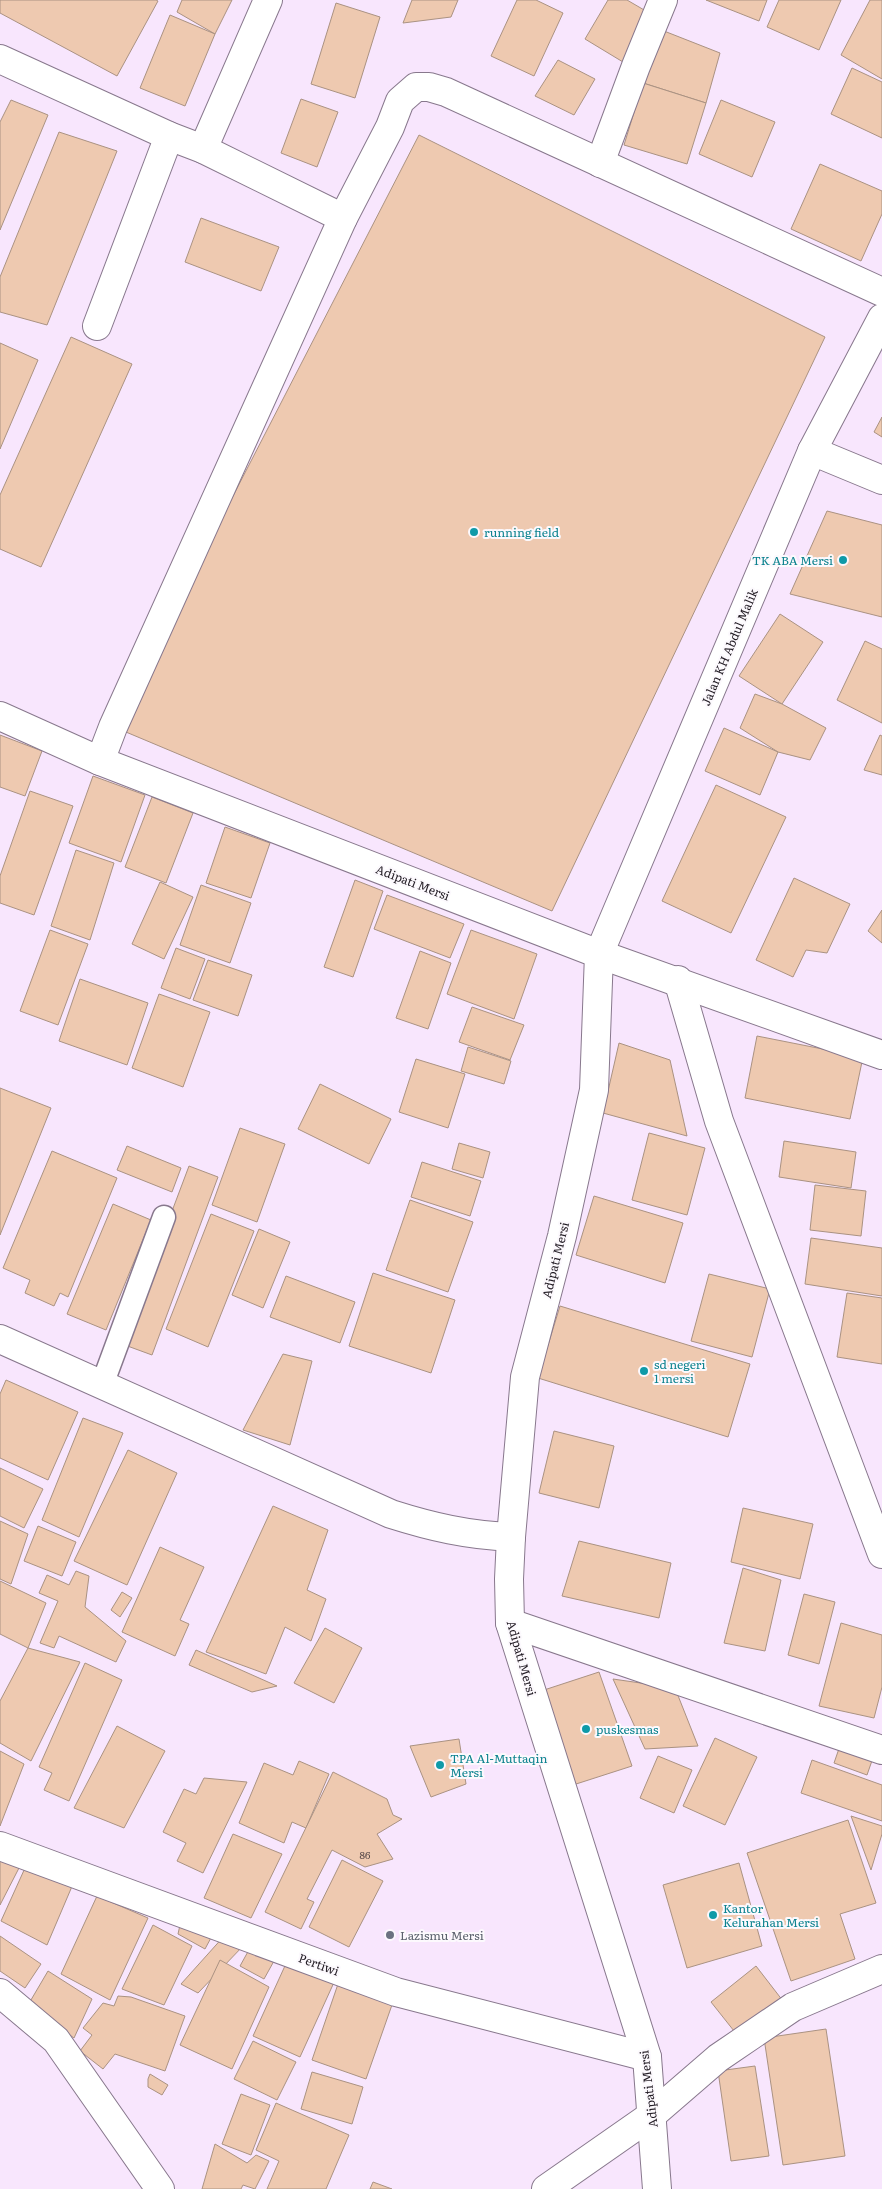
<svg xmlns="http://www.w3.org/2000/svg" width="882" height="2189" font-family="Literata,serif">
  <rect width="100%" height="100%" fill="#f8e6fd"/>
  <g fill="#eec9b0" stroke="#aa9282">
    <polygon points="0,0 156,0 158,1 117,76 0,13"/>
    <polygon points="182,0 232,0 215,34 177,12"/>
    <polygon points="412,0 458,0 451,17 403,23"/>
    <polygon points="517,0 536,0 563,13 534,76 491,56"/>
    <polygon points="608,0 627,0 651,14 623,62 585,39"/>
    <polygon points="706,0 767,0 759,21"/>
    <polygon points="779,0 841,0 819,50 767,27"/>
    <polygon points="870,0 882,0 882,79 841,55"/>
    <polygon points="336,3 380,17 355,98 311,84"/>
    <polygon points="170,15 215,34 185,106 140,88"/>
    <polygon points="664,31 720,53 706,103 643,83"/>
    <polygon points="558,60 595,79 574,115 535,96"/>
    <polygon points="852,68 882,82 882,138 831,114"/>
    <polygon points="643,83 706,103 687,164 624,145"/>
    <polygon points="301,99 338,112 317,167 281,153"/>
    <polygon points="11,100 48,115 0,230 0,122"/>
    <polygon points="721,100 775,122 752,177 699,154"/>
    <polygon points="59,132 117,151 47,325 0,312 0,277"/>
    <polygon points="419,135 825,337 552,911 114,727"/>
    <polygon points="820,164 882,191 882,214 861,261 791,229"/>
    <polygon points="201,218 279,247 261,291 185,262"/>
    <polygon points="71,337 132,364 41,567 0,549 0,495"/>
    <polygon points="0,343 38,360 0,449"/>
    <polygon points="882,417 882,437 874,432"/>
    <polygon points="827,511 882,525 882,617 790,594"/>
    <polygon points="780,614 823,642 782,704 739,676"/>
    <polygon points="865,641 882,649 882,723 837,700"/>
    <polygon points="755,694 782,704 826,728 810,760 778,752 740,728"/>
    <polygon points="724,728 778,752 760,795 705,771"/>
    <polygon points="0,735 42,751 25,796 0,787"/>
    <polygon points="880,735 882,736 882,775 864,770"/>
    <polygon points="93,776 145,795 121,862 69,843"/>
    <polygon points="716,785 786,817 731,933 662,901"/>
    <polygon points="30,791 73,806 34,915 0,903 0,876"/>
    <polygon points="152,797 193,813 166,883 125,867"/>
    <polygon points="225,827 270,843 251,898 206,883"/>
    <polygon points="76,850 114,863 90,940 51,926"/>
    <polygon points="794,878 850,904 827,953 806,950 793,977 756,960"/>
    <polygon points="355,880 383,891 353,977 324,967"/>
    <polygon points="160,882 193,897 164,959 132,944"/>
    <polygon points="201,885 251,903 230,963 180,945"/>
    <polygon points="387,895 464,924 450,958 374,929"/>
    <polygon points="882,910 882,943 868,931"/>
    <polygon points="50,930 88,944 58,1025 20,1011"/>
    <polygon points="471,930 537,954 514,1019 447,994"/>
    <polygon points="176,948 205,959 190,999 161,988"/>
    <polygon points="420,951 451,963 428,1029 396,1018"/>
    <polygon points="208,960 252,975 238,1016 193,1000"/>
    <polygon points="80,979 148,1003 127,1065 59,1041"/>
    <polygon points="159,994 210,1012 183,1087 132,1068"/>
    <polygon points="472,1007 524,1025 510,1060 459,1042"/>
    <polygon points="757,1036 863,1057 850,1119 745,1098"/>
    <polygon points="619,1043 670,1060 687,1136 603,1113"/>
    <polygon points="468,1047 511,1061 504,1084 461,1071"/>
    <polygon points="416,1059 465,1074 448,1128 399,1112"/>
    <polygon points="320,1084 391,1119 369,1164 298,1129"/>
    <polygon points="0,1088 51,1108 0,1235"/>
    <polygon points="240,1128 285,1144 257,1222 212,1205"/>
    <polygon points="649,1133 705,1148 687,1215 632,1200"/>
    <polygon points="784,1141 856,1152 851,1188 779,1177"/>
    <polygon points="459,1143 490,1152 483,1178 452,1169"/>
    <polygon points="127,1146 181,1168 172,1192 117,1170"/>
    <polygon points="52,1151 117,1178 68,1297 60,1293 54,1306 25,1293 30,1280 3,1268"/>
    <polygon points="422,1162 481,1181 470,1216 411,1197"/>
    <polygon points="189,1166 218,1177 152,1355 122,1344"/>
    <polygon points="815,1185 866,1191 861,1236 810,1230"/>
    <polygon points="594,1196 683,1223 665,1283 576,1255"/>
    <polygon points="410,1200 473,1222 448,1292 386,1270"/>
    <polygon points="113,1204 151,1220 106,1330 67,1314"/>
    <polygon points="211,1214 254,1231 208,1347 166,1329"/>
    <polygon points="259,1229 290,1242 263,1308 232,1295"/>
    <polygon points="811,1238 882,1248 882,1296 805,1284"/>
    <polygon points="373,1273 455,1300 431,1373 349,1346"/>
    <polygon points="709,1274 770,1289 752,1357 691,1341"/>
    <polygon points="286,1276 355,1302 340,1343 270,1317"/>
    <polygon points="847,1293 882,1298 882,1364 837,1357"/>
    <polygon points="560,1306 750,1364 728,1437 538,1378"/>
    <polygon points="283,1354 312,1361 290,1445 243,1430"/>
    <polygon points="6,1380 78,1412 48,1480 0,1458 0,1394"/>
    <polygon points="83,1418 123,1433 79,1537 42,1520"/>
    <polygon points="554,1431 614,1446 599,1508 539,1493"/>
    <polygon points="128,1450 177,1473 127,1585 74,1561"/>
    <polygon points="0,1468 43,1489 24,1528 0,1516"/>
    <polygon points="273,1506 328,1530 307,1590 326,1599 311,1641 285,1627 266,1674 206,1652"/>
    <polygon points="743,1508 813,1524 800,1579 731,1562"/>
    <polygon points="0,1521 28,1534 11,1584 0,1579"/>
    <polygon points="38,1526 76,1542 62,1576 24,1561"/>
    <polygon points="579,1541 671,1563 659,1618 562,1596"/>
    <polygon points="160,1547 204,1567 180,1620 189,1624 175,1656 122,1632"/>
    <polygon points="743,1568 781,1580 765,1651 724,1643"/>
    <polygon points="76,1571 89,1576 85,1607 126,1641 116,1662 59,1636 54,1648 40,1643 58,1601 39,1593 47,1575 69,1585"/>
    <polygon points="0,1581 46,1603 28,1648 0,1634"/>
    <polygon points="122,1592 132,1598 120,1617 111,1610"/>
    <polygon points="804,1594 835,1602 819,1664 788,1655"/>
    <polygon points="841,1623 882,1635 882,1687 874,1718 819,1706"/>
    <polygon points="325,1628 362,1648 334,1703 294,1683"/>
    <polygon points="28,1648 80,1662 31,1761 0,1743 0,1701"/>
    <polygon points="196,1650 277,1686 252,1692 189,1665"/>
    <polygon points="85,1663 122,1680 69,1801 44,1790 52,1773 39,1767"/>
    <polygon points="599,1672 632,1766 573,1785 541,1691"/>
    <polygon points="613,1679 675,1688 698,1746 645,1749"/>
    <polygon points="117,1726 165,1751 124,1828 74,1808"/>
    <polygon points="715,1738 757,1757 725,1825 683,1806"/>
    <polygon points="459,1739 466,1784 431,1797 410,1746"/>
    <polygon points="842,1740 875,1752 867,1775 834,1763"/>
    <polygon points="0,1751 24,1764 0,1826"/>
    <polygon points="658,1756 692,1770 674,1813 640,1798"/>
    <polygon points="812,1760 882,1785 882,1821 801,1793"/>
    <polygon points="299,1761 329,1774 306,1828 292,1822 284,1843 239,1823 264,1763 293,1775"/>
    <polygon points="333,1772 387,1799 393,1815 402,1819 377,1834 393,1859 365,1867 332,1850 307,1899 314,1902 301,1929 265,1912"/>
    <polygon points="204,1778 247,1782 203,1873 177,1861 186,1843 163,1832 184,1789 196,1794"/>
    <polygon points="851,1816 882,1826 882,1834 871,1870"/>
    <polygon points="848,1820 876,1903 840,1914 855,1959 791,1981 747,1853"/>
    <polygon points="233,1834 282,1854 251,1918 204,1898"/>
    <polygon points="0,1859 19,1868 0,1905"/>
    <polygon points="342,1860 383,1881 349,1947 309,1927"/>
    <polygon points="739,1863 762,1946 687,1968 663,1885"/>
    <polygon points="25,1868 73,1884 47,1945 1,1921"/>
    <polygon points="97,1896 148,1918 110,2000 61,1974"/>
    <polygon points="182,1916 213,1934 205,1949 178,1934"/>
    <polygon points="153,1925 192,1946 164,2005 122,1989"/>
    <polygon points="225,1935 244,1945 198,1993 181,1984"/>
    <polygon points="0,1936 41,1964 25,1988 0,1971"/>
    <polygon points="250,1948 274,1961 264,1979 240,1966"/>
    <polygon points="289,1957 336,1978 300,2057 253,2036"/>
    <polygon points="220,1960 269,1987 232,2069 180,2045"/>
    <polygon points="756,1966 783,2001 738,2036 711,2002"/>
    <polygon points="48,1971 92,1999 74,2038 28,2005"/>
    <polygon points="338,1984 393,2002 366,2079 312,2060"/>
    <polygon points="118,1996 131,1997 185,2016 165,2071 115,2054 103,2069 80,2051 92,2035 83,2028 103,2003 114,2006"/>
    <polygon points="826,2029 845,2156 783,2165 764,2038"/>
    <polygon points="253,2041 296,2062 277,2100 234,2079"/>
    <polygon points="755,2066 769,2156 731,2161 718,2071"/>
    <polygon points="312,2072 363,2087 352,2124 301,2109"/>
    <polygon points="150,2074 168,2085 162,2095 148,2087 148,2079"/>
    <polygon points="241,2094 270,2105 251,2155 222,2144"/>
    <polygon points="276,2103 349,2135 326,2189 267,2189 279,2161 256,2150"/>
    <polygon points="215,2144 247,2163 256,2155 269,2161 255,2189 243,2185 241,2189 202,2189"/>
    <polygon points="373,2182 392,2189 370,2189"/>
  </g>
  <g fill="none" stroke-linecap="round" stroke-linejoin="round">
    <g stroke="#88788d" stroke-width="25">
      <polyline id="service" points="102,1385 164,1217"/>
    </g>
    <g stroke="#88788d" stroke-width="30">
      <g id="minor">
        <polyline points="0,59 169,136 203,149 343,218"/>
        <polyline points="203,149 268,0"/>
        <polyline points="600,163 636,66 663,0"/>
        <polyline points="882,318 812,451 599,954 882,1055"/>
        <polyline points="97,326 169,136"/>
        <polyline points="812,451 882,480"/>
        <polyline points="100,761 113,727 343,218 390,127 400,101 416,87 429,87 446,92 882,292"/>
        <polyline points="678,980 719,1121 882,1554"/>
        <path d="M0,1339L391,1514C432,1527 467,1535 511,1537"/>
        <polyline points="510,1623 882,1750"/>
        <polyline points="0,1846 396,1992 647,2057"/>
        <polyline points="0,1993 56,2040 160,2189"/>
        <polyline points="546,2189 652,2115 718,2058 793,2007 882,1969"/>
      </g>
    </g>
    <g stroke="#88788d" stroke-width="30">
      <polyline id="tertiary" points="0,716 100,761 599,954 594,1090 562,1236 525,1377 511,1537 509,1579 510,1623 647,2057 657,2189"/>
    </g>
    <use href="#service" stroke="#fff" stroke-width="22"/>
    <use href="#minor" stroke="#fff" stroke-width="28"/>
    <use href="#tertiary" stroke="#fff" stroke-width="28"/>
  </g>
  <g fill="#0f9aa8" stroke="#fcf9fd" stroke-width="2">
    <circle cx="474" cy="532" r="5"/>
    <circle cx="843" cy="560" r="5"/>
    <circle cx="644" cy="1371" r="5"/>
    <circle cx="586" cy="1729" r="5"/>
    <circle cx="440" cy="1765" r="5"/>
    <circle cx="713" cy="1915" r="5"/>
  </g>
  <circle fill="#6b7280" stroke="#fcf9fd" stroke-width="2" cx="390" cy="1935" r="5"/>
  <g text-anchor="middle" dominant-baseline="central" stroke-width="4" stroke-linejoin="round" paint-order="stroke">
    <g font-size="10" fill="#564848">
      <text x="365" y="1854">86</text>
    </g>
    <g font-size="12" fill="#0d838f" stroke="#fcf9fd" text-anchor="start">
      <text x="484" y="532">running field</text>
      <text x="833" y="560" text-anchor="end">TK ABA Mersi</text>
      <text x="654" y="1364">sd negeri<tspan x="654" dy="14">1 mersi</tspan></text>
      <text x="596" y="1729">puskesmas</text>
      <text x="450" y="1758">TPA Al-Muttaqin<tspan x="450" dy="14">Mersi</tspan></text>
      <text x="723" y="1908">Kantor<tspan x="723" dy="14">Kelurahan Mersi</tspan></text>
    </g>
    <g font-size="12" fill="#231d25" stroke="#fcf9fd">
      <text transform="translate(729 647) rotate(-67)">Jalan KH Abdul Malik</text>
      <text transform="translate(413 882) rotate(21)">Adipati Mersi</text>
      <text transform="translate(555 1260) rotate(-76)">Adipati Mersi</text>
      <text transform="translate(522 1658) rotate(74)">Adipati Mersi</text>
      <text transform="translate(319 1964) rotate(20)">Pertiwi</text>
      <text transform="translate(648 2089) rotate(-97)">Adipati Mersi</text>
    </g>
    <g font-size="12" fill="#5b616d" stroke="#fcf9fd" text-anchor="start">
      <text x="400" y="1935">Lazismu Mersi</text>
    </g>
  </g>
</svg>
